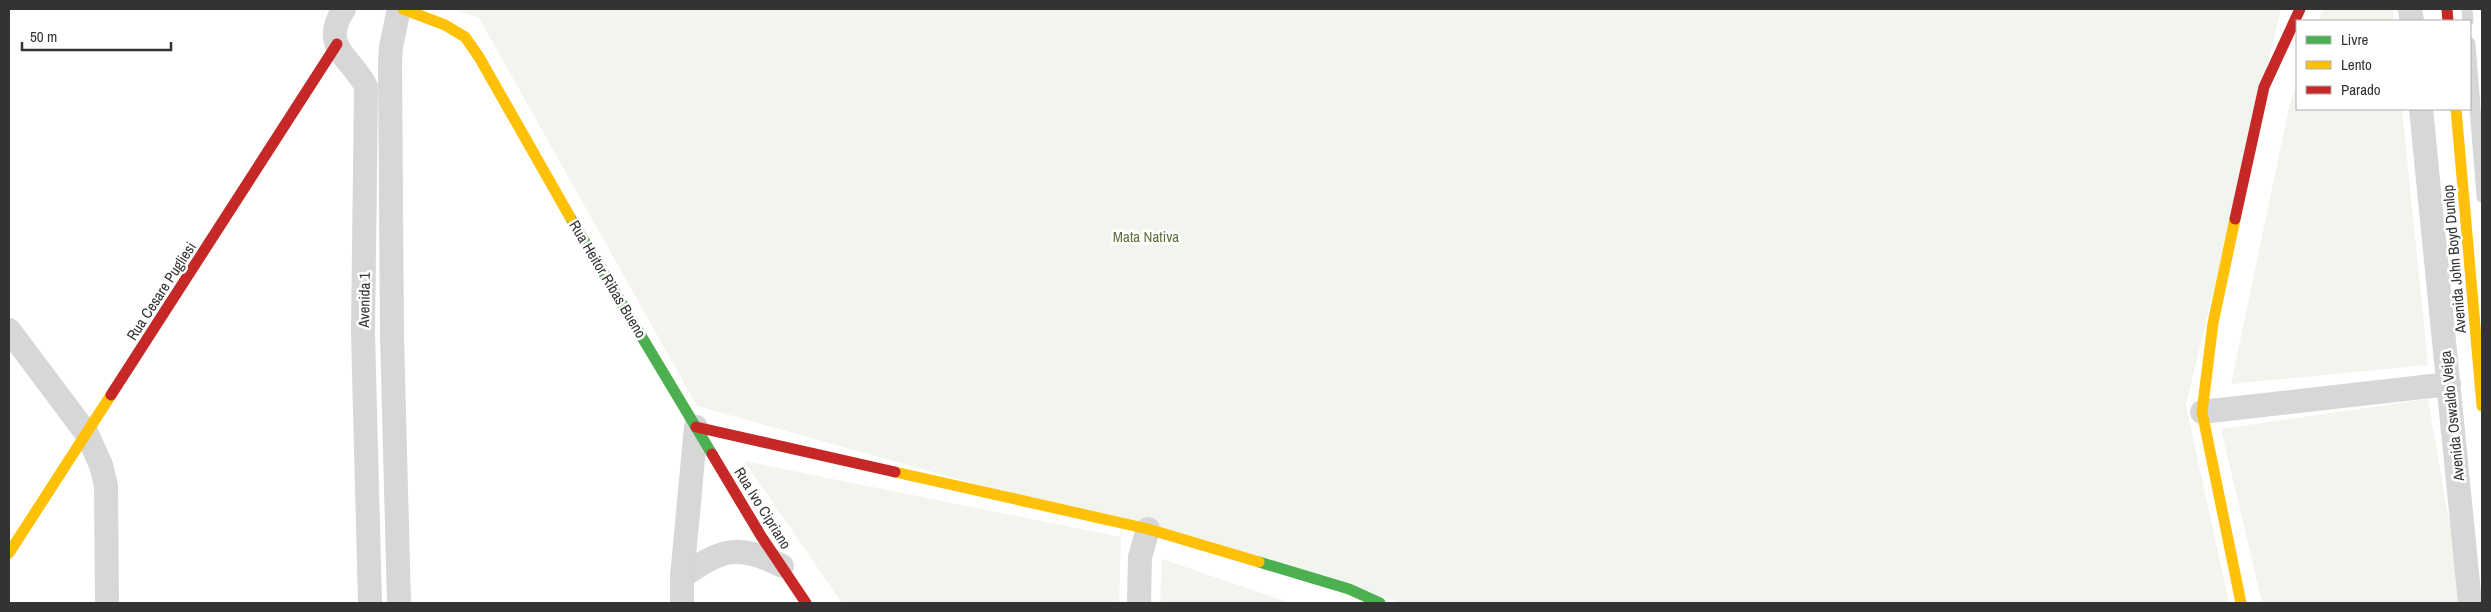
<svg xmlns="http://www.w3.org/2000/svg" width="2491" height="612" font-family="'Archivo Narrow',sans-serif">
  <rect width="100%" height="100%" fill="#fff"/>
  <g fill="#f2f5ed">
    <polygon points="452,9 2281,9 2186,405 2229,603 1401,603 697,406 479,18"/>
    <polygon points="2323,9 2393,9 2394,21 2319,21"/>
    <polygon points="2297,82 2297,109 2402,109 2428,365 2231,384 2290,103"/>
    <polygon points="2428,399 2455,555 2459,603 2262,603 2221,429"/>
    <polygon points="744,461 1121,537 1119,603 842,603"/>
    <polygon points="1162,559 1290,603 1160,603"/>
  </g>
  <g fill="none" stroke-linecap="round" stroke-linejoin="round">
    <g stroke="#d7d7d7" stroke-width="11">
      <polyline points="2467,9 2468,21"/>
      <polyline points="2470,43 2482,197"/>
    </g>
    <g stroke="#d7d7d7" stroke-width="24">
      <path d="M344,9C318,48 354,59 366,87L363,333L370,603"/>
      <polyline points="2410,9 2412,21"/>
      <polyline points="2421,109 2470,603"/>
      <polyline points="9,330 87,434 101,465 106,486 107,603"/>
      <polyline points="2202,412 2449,384"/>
      <path d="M682,577C721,549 739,543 782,566"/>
      <polyline points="399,603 392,336 390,63 391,47 399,9"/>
      <polyline points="682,603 682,577 696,427"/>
      <polyline points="1139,603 1140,557 1148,529"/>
    </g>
    <g stroke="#4caf50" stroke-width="11">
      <polyline points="570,217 712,454"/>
      <polyline points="1259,562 1349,589 1380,603"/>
    </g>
    <g stroke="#ffc107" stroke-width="11">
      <polyline points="403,9 445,25 465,37 479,57 570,217"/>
      <polyline points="2456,109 2482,406"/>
      <polyline points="2235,219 2213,323 2202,412 2241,603"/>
      <polyline points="895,472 1148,529 1259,562"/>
      <polyline points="9,553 111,395"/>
    </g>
    <g stroke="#c62828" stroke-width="11">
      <polyline points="2447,9 2448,21"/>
      <polyline points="2235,219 2264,87 2300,9"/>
      <polyline points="111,395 337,44"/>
      <polyline points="696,427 895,472"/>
      <polyline points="712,454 761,536 806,603"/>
    </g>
  </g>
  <g text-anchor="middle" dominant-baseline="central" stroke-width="5" stroke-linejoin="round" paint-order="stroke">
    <g font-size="15" fill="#5e703e" stroke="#fff">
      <text x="1146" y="236">Mata Nativa</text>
    </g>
    <g font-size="15" fill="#333" stroke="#fff">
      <text transform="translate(2454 259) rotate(-95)">Avenida John Boyd Dunlop</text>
      <text transform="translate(608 279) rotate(59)">Rua Heitor Ribas Bueno</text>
      <text transform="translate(161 291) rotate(-57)">Rua Cesare Pugliesi</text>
      <text transform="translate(364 300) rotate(-89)">Avenida 1</text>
      <text transform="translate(2452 416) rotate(-96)">Avenida Oswaldo Veiga</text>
      <text transform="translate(763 508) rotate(58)">Rua Ivo Cipriano</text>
    </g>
  </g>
  <rect width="2491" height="612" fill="none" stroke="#333333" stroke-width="20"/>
  <rect x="2296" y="20" width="175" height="90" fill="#ffffff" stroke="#adadad"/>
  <rect x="2306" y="36" width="25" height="8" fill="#4caf50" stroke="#adadad"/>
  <text x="2341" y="45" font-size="15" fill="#333333">Livre</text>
  <rect x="2306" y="61" width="25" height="8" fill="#ffc107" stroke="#adadad"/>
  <text x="2341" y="70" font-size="15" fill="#333333">Lento</text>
  <rect x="2306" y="86" width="25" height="8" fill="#c62828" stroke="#adadad"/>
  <text x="2341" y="95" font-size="15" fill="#333333">Parado</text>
  <path d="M22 42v8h149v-8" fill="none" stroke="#333333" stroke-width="2.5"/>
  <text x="30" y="42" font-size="15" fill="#333333" stroke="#ffffff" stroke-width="4" paint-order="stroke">50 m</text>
</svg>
